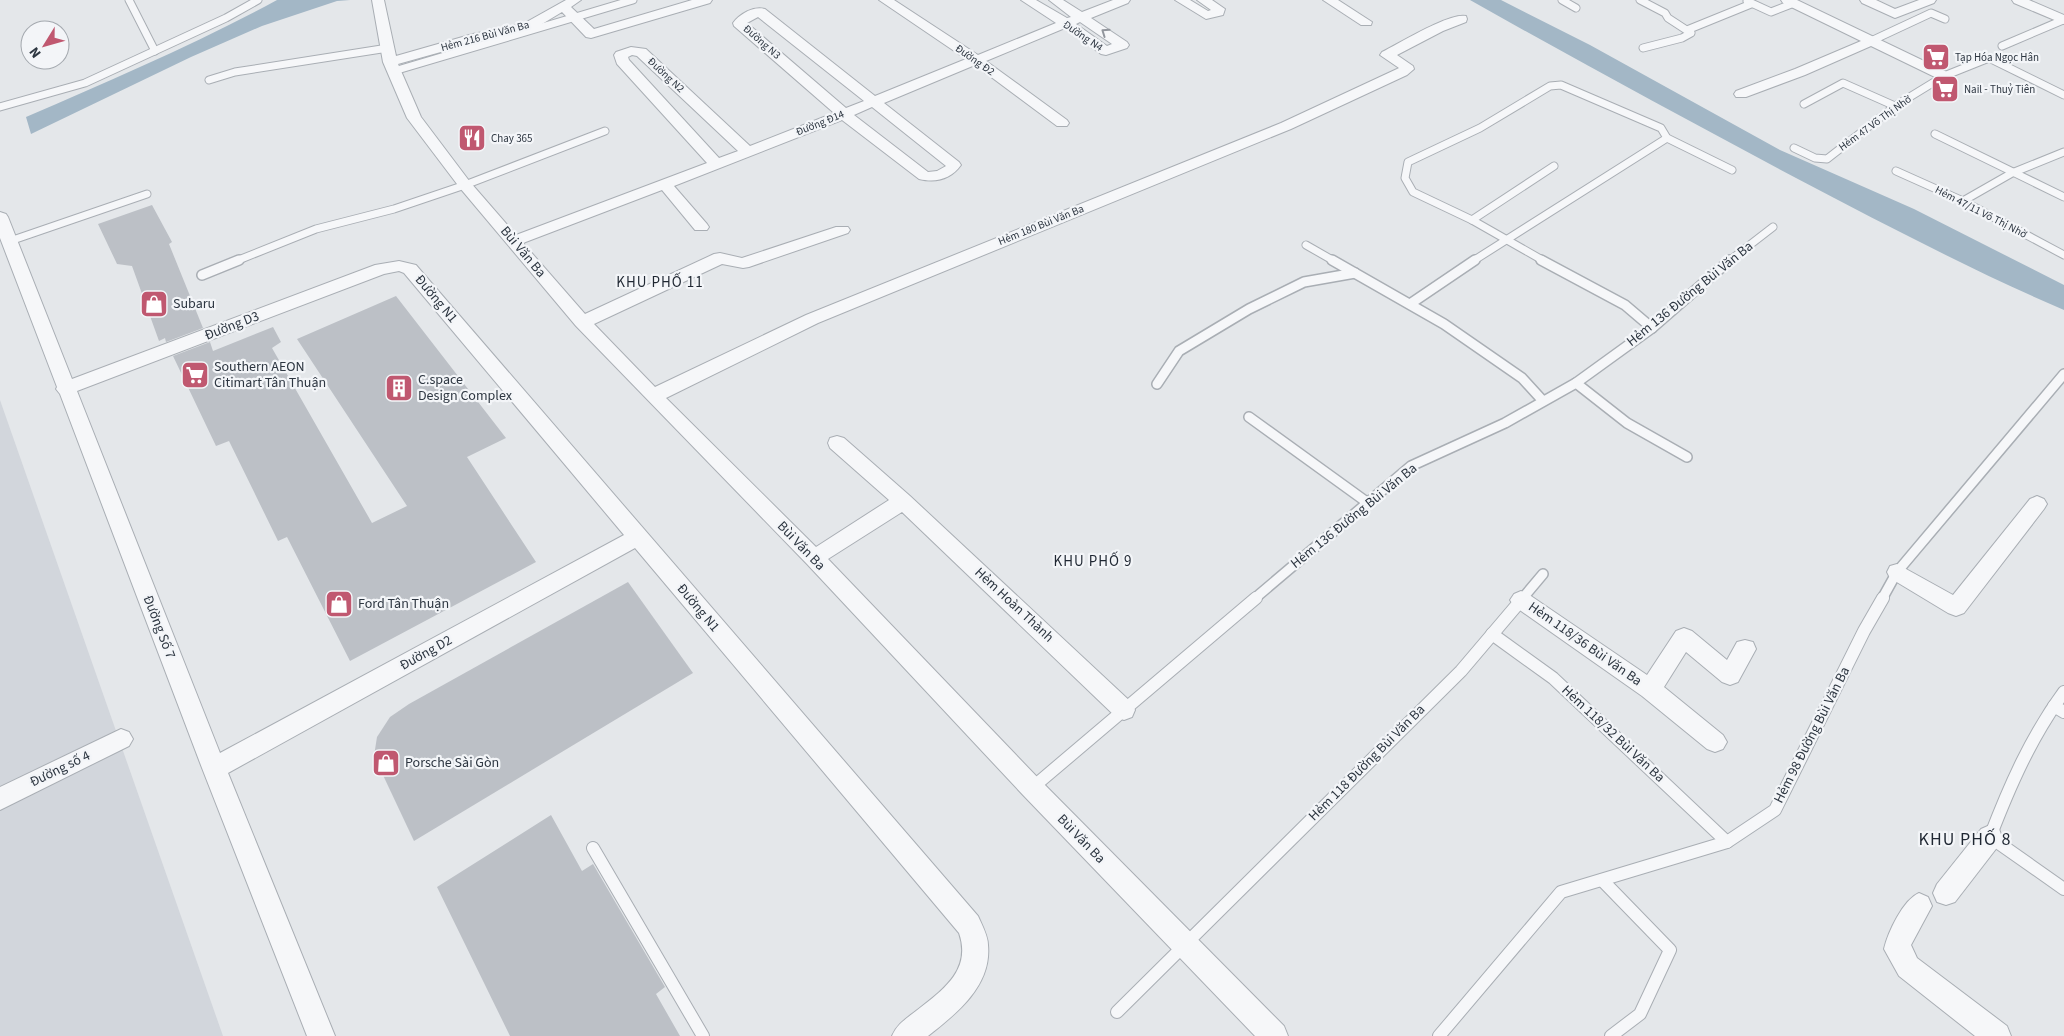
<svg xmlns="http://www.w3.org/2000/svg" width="2064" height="1036" font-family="'Source Sans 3',sans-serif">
  <rect width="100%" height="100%" fill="#e4e7ea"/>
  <polygon fill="#d2d6dc" points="0,400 223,1036 0,1036"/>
  <g fill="#a3b7c6">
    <path d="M277,0H350L337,1L262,26L191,57L31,134L26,117C111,80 196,44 277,0Z"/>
    <path d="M1470,0H1501L1590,45L1780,150L1914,209L2064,285V310C1973,271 1884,224 1796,178C1687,120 1578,61 1470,0Z"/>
  </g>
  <g fill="#bcc0c6">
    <polygon points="152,205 172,242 169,244 203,328 166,342 165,338 159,341 132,266 117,264 98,224"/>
    <polygon points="396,296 506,438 467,457 536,562 350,661 287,537 278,541 229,441 216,446 173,356 210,342 213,351 273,327 281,342 272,348 372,523 407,506 297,339"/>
    <polygon points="628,582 693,673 414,841 374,756 377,737 390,717 409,704"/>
    <polygon points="551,815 582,871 593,864 665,987 656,994 680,1036 510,1036 437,887"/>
  </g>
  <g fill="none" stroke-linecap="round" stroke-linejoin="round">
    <g stroke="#a9aeb4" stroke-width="9">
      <g id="lane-far2">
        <polyline points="129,0 155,51"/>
        <polyline points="1562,0 1576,8"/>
        <polyline points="1640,0 1665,13 1668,18 1691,33 1682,38 1643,48"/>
        <polyline points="1747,1 1771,12 1794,3"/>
        <polyline points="1687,30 1751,4"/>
        <polyline points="1871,41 1931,13 1945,19"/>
        <polyline points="2002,46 2063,20"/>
        <polyline points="394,71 633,0"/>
        <polyline points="209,80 235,72 388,48"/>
        <polyline points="1804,104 1843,83 1895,106"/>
        <polyline points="0,107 85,83 226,18 258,0"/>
        <polyline points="1935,134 2064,197"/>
        <polyline points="1794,148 1815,158 1827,159 1895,106 1944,76 1989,58 2064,95"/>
        <polyline points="1896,171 1963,201 2064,255"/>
        <polyline points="1963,201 2012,173 2064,152"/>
        <polyline points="1472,220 1554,166"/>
        <polyline points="10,241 147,194"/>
        <polyline points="1306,245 1334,261"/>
        <polyline points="236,261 316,229 394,209 465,185 605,131"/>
        <polyline points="1473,261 1667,138"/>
        <polyline points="1544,261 1472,220 1413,192 1405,178 1408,162 1480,128 1550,86 1561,85 1661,128 1667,138 1732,170"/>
        <polyline points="1729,261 1773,227"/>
      </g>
    </g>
    <g stroke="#a9aeb4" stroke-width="12">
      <g id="lane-far1">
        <polyline points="1332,260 1444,324 1522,378 1543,401"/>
        <polyline points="1541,260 1625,305 1652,328"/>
        <polyline points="202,275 239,260"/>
        <polyline points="1410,304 1475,260"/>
        <polyline points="1576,383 1627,423 1687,457"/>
        <polyline points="1157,384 1179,351 1249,309 1304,282 1355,273"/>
        <polyline points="1249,417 1368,503"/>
        <polyline points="1254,599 1411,466 1505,423 1576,383 1652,328 1730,260"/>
        <polyline points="1522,599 1543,574"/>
        <polyline points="1882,599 1897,572 2064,374"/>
      </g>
    </g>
    <g stroke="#a9aeb4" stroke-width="14">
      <g id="lane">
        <polyline points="1492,634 1553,678 1727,842"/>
        <path d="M2064,692C2031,737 2010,785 1990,837L2064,889"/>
        <polyline points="2054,706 2064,712"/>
        <polyline points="1032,788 1256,598"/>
        <polyline points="593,848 703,1036"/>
        <polyline points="1602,880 1670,950 1640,1014 1611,1036"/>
        <polyline points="1117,1012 1461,671 1523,598"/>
        <polyline points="1439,1036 1561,892 1727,842 1775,810 1864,631 1883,598"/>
      </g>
    </g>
    <g stroke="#a9aeb4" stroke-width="2">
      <g id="street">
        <path d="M372,0H384L396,56L473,34L523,24L566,0H581L571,7L594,29L692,0H712L710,3L591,38L586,37L562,12L532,30L480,41L398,64L421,117L470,182L516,235L707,163L617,64L614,55L616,52L631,47L646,49L750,146L834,113L734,26L733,23C740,14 753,6 765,9L875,96L966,59L879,0H894L978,55L1056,23L1021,0H1036L1067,18L1071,17L1049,0H1063L1082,12L1113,0H1130L1128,3L1091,18L1127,42L1129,45L1127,48L1106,55L1101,54L1065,28L986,61L1067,120L1069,123L1067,126H1057L975,65L884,103L959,162L961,165C951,179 936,183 919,179L842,120L674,186L707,224L709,227L707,230H695L662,190L523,243L585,314L714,254L720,253L742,258L836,227H848L850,230L848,233L749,267L743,268L722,264L594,324L655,387L806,315L1281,123L1397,69L1399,68L1380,55L1382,52C1398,44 1450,12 1466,16L1467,19L1466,22L1443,31L1397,55L1413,66L1414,69L1407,75L1291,129L818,323L666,398L816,547L889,500L830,448L828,443L830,438L837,436L844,438L910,496L1132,703L1135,710L1132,717L1124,720L1116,717L902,512L828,559L1040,780L1284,1026L1288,1036H1255L1024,796L807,564L576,326L460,188L407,118L383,62ZM758,17L864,101L846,108L747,23ZM1080,22L1112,44L1107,46L1076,24ZM632,55L637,56L738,151L719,158L629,60L628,57ZM872,107L946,166L937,171L928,172L854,115Z"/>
        <polygon points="1175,0 1190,0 1208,11 1211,10 1197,0 1212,0 1225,9 1223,15 1206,19"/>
        <polygon points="1323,0 1338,0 1372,22 1371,25 1361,25"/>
        <polygon points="1781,0 1797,0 1949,73 1951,76 1949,79 1939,79 1871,46 1805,75 1746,97 1736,97 1734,94 1736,91 1795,69 1861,41 1783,3"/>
        <polygon points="1860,0 1876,0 1895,9 1919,0 1936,0 1934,3 1895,18 1862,3"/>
        <polygon points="2012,0 2029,0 2064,15 2064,24 2014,3"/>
        <path d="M0,212L6,214L8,217L72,379L375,265L399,261L416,265L978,916C982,925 988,936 988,945C992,986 956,1014 928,1036H892C897,1024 906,1019 916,1011C943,990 972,970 959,933L635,548L228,773L335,1036H307L202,768L60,394L56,389L57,387L0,238ZM399,271L404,273L624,535L220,753L77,391L384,274Z"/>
        <polygon points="2037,496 2044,499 2047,504 2044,509 1964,613 1956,616 1948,613 1890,578 1887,572 1890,566 1897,564 1953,595 2030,499"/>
        <polygon points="1521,591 1528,594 1647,675 1676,631 1684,628 1692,631 1727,660 1737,642 1745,640 1753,642 1756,649 1738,682 1730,685 1722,682 1686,652 1664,687 1723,735 1727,742 1723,749 1715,752 1707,749 1642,696 1514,606 1510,600 1514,594"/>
        <polygon points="121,729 129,732 133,739 129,746 0,810 0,787"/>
        <polygon points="1990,825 1999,829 2002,837 1999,845 1955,902 1946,905 1937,902 1933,893 1937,884 1981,829"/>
        <path d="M1919,893L1928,897L1932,906L1911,945L1917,958L2007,1026L2011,1036H1975L1899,976L1884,949C1888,932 1903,900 1919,893Z"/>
      </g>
    </g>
    <use href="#lane-far2" stroke="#f6f7f9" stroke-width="7"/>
    <use href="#lane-far1" stroke="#f6f7f9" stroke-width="9"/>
    <use href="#lane" stroke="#f6f7f9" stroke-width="12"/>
    <use href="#street" fill="#f6f7f9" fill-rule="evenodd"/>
  </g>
  <defs><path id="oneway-chevron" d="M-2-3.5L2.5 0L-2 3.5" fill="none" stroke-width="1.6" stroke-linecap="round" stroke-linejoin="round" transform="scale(1.25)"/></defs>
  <use stroke="#92969d" href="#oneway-chevron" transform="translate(1105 32) rotate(-145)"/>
  <defs>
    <g id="supermarket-square" transform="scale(1.4375)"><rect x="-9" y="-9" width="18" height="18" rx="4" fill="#c05870" stroke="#f3f5f8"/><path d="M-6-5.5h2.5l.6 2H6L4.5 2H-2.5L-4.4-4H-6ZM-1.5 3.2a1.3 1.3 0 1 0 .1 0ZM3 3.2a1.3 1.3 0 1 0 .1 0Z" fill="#fff"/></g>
    <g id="restaurant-square" transform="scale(1.4375)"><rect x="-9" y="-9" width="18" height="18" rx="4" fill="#c05870" stroke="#f3f5f8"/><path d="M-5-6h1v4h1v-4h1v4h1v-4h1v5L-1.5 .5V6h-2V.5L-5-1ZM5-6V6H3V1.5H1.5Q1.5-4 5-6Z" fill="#fff"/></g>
    <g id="shop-square" transform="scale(1.4375)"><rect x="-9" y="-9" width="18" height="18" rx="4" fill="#c05870" stroke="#f3f5f8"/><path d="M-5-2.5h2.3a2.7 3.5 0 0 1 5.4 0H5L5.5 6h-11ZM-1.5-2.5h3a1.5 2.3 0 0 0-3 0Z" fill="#fff"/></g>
    <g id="building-square" transform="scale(1.4375)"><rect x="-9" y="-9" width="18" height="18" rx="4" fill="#c05870" stroke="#f3f5f8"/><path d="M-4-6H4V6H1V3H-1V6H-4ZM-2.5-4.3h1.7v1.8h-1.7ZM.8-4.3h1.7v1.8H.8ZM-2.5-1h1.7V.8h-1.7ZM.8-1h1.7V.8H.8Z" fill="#fff"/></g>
  </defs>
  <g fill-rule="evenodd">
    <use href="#supermarket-square" x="1936" y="57"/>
    <use href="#supermarket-square" x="1945" y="89"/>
    <use href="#restaurant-square" x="472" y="138"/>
    <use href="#shop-square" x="154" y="304"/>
    <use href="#supermarket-square" x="195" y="375"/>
    <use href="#building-square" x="399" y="388"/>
    <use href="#shop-square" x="339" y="604"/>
    <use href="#shop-square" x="386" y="763"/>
  </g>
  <g text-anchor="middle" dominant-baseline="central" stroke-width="4.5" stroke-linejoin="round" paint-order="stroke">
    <g font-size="11" fill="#2d3641" stroke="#f3f5f8">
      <text transform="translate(485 36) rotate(-15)">Hẻm 216 Bùi Văn Ba</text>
      <text transform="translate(1083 36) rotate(34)">Đường N4</text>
      <text transform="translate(762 42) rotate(41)">Đường N3</text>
      <text transform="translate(975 60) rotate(35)">Đường Đ2</text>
      <text transform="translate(666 75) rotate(43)">Đường N2</text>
      <text transform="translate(820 123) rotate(-22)">Đường Đ14</text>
      <text transform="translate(1875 123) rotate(-36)">Hẻm 47 Võ Thị Nhờ</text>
      <text transform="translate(1981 212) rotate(27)">Hẻm 47/11 Võ Thị Nhờ</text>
      <text transform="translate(1041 225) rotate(-22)">Hẻm 180 Bùi Văn Ba</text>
    </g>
    <g font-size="11" fill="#2d3641" stroke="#f3f5f8" text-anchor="start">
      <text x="1955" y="57">Tạp Hóa Ngọc Hân</text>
      <text x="1964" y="89">Nail - Thuỷ Tiên</text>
      <text x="491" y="138">Chay 365</text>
    </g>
    <g font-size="14" fill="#2d3641" stroke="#f3f5f8">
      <text transform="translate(523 252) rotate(50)">Bùi Văn Ba</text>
      <text transform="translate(1690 294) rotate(-39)">Hẻm 136 Đường Bùi Văn Ba</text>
      <text transform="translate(436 299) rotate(50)">Đường N1</text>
      <text transform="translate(232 326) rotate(-21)">Đường D3</text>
      <text transform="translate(1354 516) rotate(-39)">Hẻm 136 Đường Bùi Văn Ba</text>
      <text transform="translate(801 546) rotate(46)">Bùi Văn Ba</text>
      <text transform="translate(1014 605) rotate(43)">Hẻm Hoàn Thành</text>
      <text transform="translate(698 608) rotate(50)">Đường N1</text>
      <text transform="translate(159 627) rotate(69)">Đường Số 7</text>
      <text transform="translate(1585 644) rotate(35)">Hẻm 118/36 Bùi Văn Ba</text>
      <text transform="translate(426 653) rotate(-29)">Đường D2</text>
      <text transform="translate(1613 734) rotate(43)">Hẻm 118/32 Bùi Văn Ba</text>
      <text transform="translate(1812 735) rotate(-63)">Hẻm 98 Đường Bùi Văn Ba</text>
      <text transform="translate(1367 763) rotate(-45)">Hẻm 118 Đường Bùi Văn Ba</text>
      <text transform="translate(60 769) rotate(-26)">Đường số 4</text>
      <text transform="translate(1081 839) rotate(46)">Bùi Văn Ba</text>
    </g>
    <g font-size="14" fill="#2d3641" stroke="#f3f5f8" text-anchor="start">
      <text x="173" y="304">Subaru</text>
      <text x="214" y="367">Southern AEON<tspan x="214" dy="16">Citimart Tân Thuận</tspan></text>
      <text x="418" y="380">C.space<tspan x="418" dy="16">Design Complex</tspan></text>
      <text x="358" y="604">Ford Tân Thuận</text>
      <text x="405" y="763">Porsche Sài Gòn</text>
    </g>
    <g font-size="15" letter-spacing="1" fill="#1f2732" stroke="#f3f5f8">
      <text x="660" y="282">KHU PHỐ 11</text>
      <text x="1093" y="561">KHU PHỐ 9</text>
    </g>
    <g font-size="18" letter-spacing="1" fill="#1f2732" stroke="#f3f5f8">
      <text x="1965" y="839">KHU PHỐ 8</text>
    </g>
  </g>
  <g transform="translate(45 45) rotate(233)"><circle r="24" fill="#f3f5f8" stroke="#a4a9af"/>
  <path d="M0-4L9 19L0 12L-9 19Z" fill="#c05870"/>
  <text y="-8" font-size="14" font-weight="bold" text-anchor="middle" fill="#2d3641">N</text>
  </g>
</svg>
